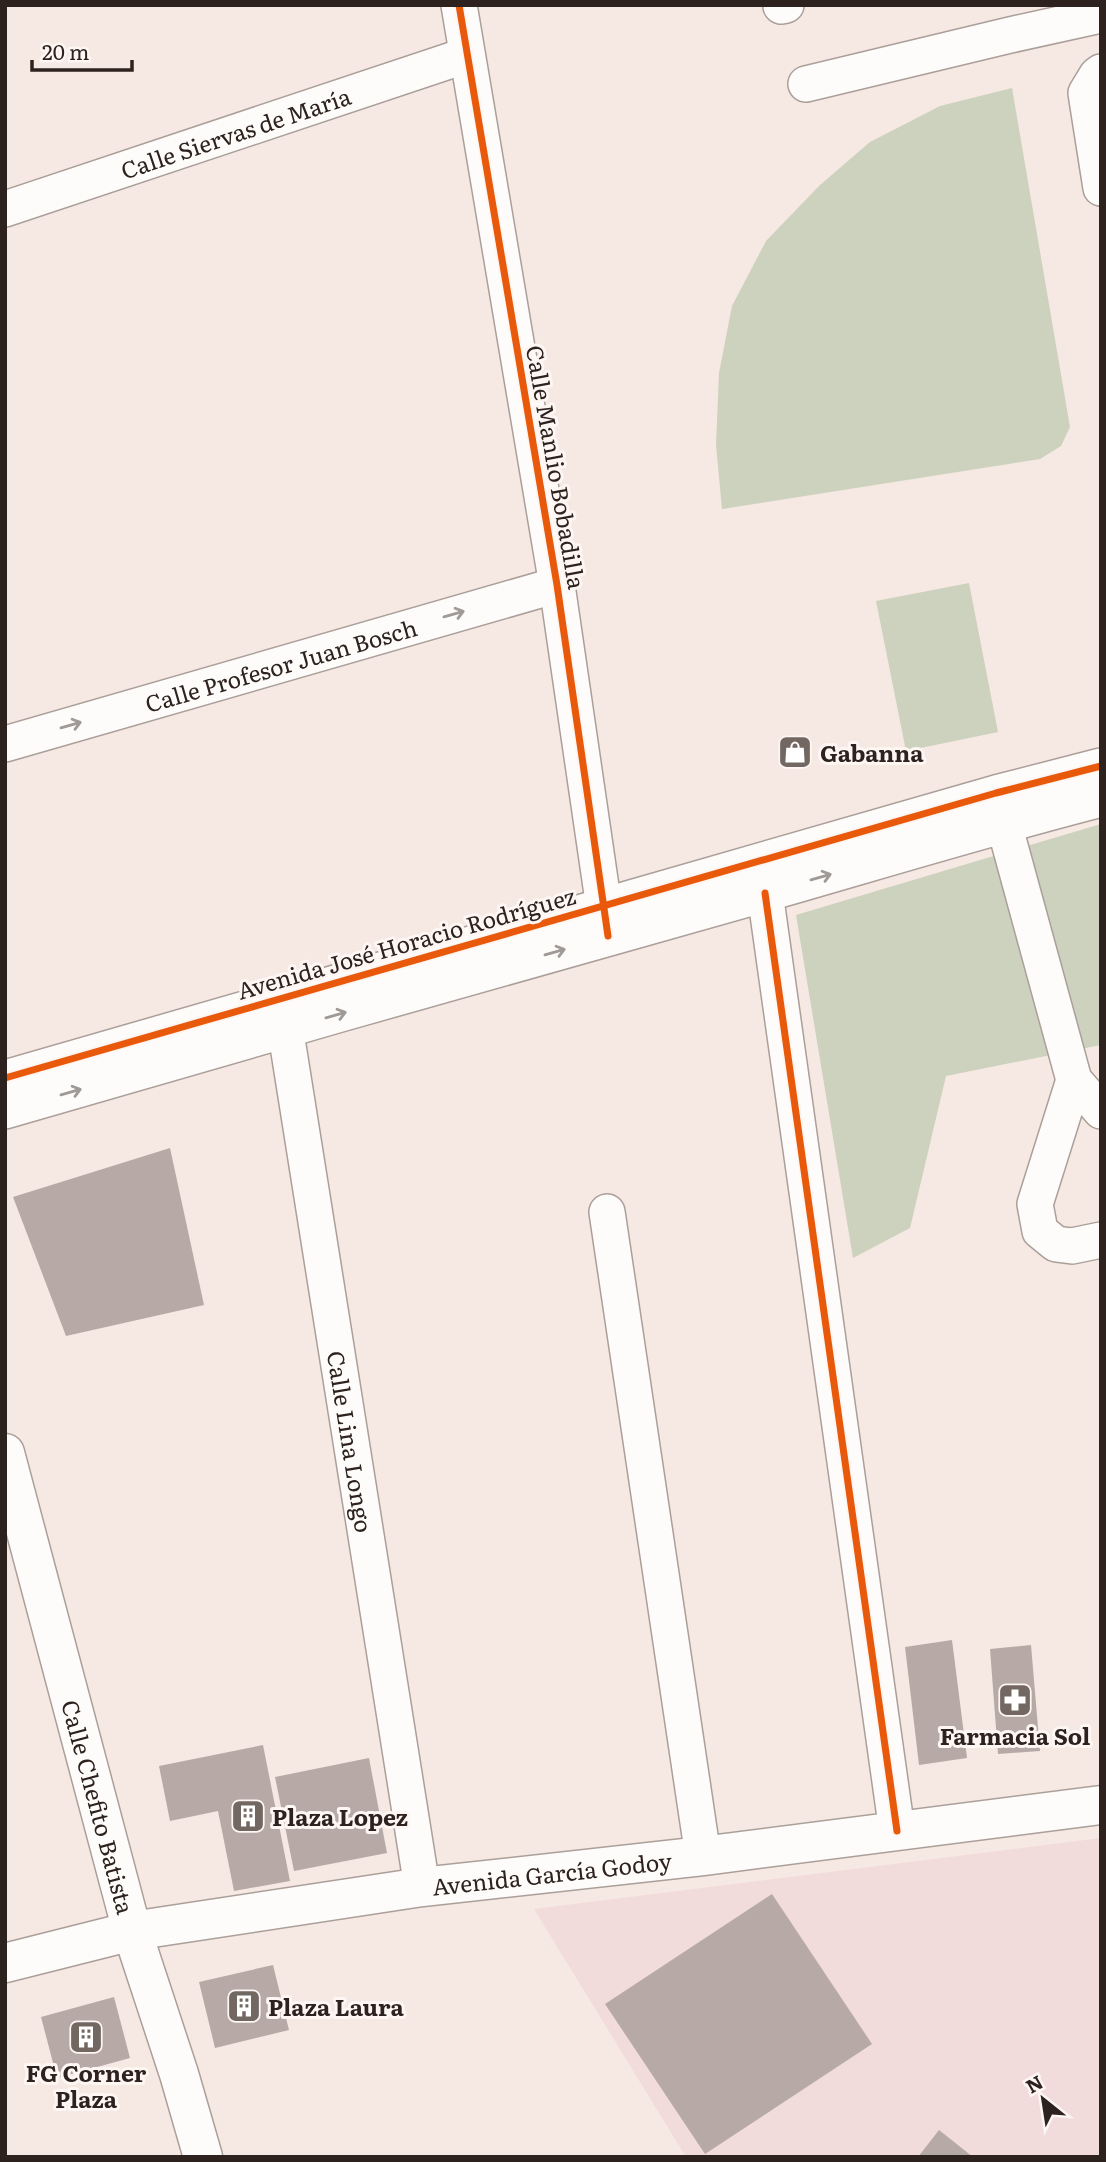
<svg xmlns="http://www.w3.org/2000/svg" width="1106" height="2162" font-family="Literata,serif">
  <rect width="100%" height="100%" fill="#f6e8e2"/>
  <polygon fill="#f1dcdb" points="1101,1838 1101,2157 686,2157 534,1909"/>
  <g fill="#ccd2bd">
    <polygon points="1012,88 1070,427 1061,446 1040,459 722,509 716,445 719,373 732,306 766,241 820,185 870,142 940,106"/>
    <polygon points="969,583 998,732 906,751 876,601"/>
    <polygon points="1101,824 1101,1045 946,1076 910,1228 853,1258 796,915"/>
  </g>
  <g fill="#b7aaa6">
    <polygon points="170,1148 204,1305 66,1336 13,1197"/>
    <polygon points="952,1640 967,1758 919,1765 905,1647"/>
    <polygon points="1031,1645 1040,1751 998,1754 990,1649"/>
    <polygon points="263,1745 290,1881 234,1891 218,1811 170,1821 159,1766"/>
    <polygon points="369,1758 387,1853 294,1871 275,1777"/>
    <polygon points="772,1894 872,2044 705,2154 605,2004"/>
    <polygon points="273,1965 289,2030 215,2048 199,1982"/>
    <polygon points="114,1997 130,2058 57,2078 41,2017"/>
    <polygon points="939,2130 973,2157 918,2157"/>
  </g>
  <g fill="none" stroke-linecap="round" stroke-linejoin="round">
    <g stroke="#ab9f9a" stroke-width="38">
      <g id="minor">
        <polyline points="459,5 557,585 607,928"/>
        <polyline points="781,6 786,5"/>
        <polyline points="1101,72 1097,75 1086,93 1101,188"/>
        <polyline points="806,84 1010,35 1101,15"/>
        <path id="s1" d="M5,209L467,55"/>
        <path id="s2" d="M5,744L557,585"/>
        <polyline points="1004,824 1074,1080 1101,1111"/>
        <polyline points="765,893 897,1831"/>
        <path id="s3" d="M282,1008L422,1887"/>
        <polyline points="5,1078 996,793 1101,766"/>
        <polyline points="1074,1080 1035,1204 1040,1231 1056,1244 1072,1246 1101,1240"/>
        <path d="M5,1111C258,1037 511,965 765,894C877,862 988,828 1101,799"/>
        <polyline points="607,1212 703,1856"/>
      </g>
    </g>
    <g stroke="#ab9f9a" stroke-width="41">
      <g id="major">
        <path id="s4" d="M5,1453L132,1931L179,2074L203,2157"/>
        <path id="s5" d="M5,1963L132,1931L422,1887L703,1856L1101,1805"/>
      </g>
    </g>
    <use href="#minor" stroke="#fefcfb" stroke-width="35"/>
    <use href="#major" stroke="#fefcfb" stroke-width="38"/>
    <g stroke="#fdf6f3" stroke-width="11">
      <g id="cycleway">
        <polyline points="459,5 557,585 608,936"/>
        <polyline points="765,893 897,1831"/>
        <polyline points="5,1078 996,793 1101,766"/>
      </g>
    </g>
    <use href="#cycleway" stroke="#e8590c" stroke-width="7"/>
  </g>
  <defs><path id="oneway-shaft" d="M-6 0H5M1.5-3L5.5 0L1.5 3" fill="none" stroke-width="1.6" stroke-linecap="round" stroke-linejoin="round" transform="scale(1.75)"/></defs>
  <g stroke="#a09a97">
    <use href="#oneway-shaft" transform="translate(454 614) rotate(-16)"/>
    <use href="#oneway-shaft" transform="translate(71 725) rotate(-16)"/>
    <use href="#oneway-shaft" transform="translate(821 877) rotate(-16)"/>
    <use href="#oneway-shaft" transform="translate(555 952) rotate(-16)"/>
    <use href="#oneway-shaft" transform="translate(336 1015) rotate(-16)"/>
    <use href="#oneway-shaft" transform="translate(71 1092) rotate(-16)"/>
  </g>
  <defs>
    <g id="shop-square" transform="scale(1.75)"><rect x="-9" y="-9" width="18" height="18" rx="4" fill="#736762" stroke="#fdf6f3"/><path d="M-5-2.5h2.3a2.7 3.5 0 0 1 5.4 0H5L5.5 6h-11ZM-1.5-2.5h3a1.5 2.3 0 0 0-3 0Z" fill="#fff"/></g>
    <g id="pharmacy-square" transform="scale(1.75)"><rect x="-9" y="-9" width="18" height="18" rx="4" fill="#736762" stroke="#fdf6f3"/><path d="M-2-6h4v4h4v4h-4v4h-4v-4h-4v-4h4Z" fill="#fff"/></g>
    <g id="building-square" transform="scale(1.75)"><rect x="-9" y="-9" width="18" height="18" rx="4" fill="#736762" stroke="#fdf6f3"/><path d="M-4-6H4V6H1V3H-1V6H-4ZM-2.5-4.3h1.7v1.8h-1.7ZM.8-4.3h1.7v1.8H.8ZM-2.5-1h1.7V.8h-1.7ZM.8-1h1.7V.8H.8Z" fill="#fff"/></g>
  </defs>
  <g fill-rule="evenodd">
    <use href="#shop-square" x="795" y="752"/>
    <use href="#pharmacy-square" x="1015" y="1700"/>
    <use href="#building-square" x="248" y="1816"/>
    <use href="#building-square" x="244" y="2006"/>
    <use href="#building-square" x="86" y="2037"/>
  </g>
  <g text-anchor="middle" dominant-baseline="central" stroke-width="6" stroke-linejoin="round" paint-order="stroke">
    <g font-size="23" fill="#2d221d" stroke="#fdf6f3">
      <text stroke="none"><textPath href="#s1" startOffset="243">Calle Siervas de María</textPath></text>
      <text transform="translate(557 467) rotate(80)">Calle Manlio Bobadilla</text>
      <text stroke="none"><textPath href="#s2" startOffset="287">Calle Profesor Juan Bosch</textPath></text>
      <text transform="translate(406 942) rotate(-16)">Avenida José Horacio Rodríguez</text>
      <text stroke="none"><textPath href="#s3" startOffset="439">Calle Lina Longo</textPath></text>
      <text stroke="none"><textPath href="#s4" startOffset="366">Calle Chefito Batista</textPath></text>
      <text stroke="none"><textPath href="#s5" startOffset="555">Avenida García Godoy</textPath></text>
    </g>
    <g font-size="23" font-weight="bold" fill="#2d221d" stroke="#fdf6f3" text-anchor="start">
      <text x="820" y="752">Gabanna</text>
      <text x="1015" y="1735" text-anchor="middle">Farmacia Sol</text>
      <text x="272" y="1816">Plaza Lopez</text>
      <text x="268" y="2006">Plaza Laura</text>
      <text x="86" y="2072" text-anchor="middle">FG Corner<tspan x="86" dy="26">Plaza</tspan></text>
    </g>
  </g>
  <rect width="1106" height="2162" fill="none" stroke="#2d221d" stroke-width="14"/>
  <g transform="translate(1043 2099) rotate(330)" stroke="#fdf6f3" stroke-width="5" paint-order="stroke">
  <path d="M0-5L12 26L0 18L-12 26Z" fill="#2d221d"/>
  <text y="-10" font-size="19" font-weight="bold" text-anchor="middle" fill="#2d221d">N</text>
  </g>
  <path d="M32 60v10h100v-10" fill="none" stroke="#2d221d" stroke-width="3.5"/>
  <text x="42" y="60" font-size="21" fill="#2d221d" stroke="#fdf6f3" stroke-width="5" paint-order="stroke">20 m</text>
</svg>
